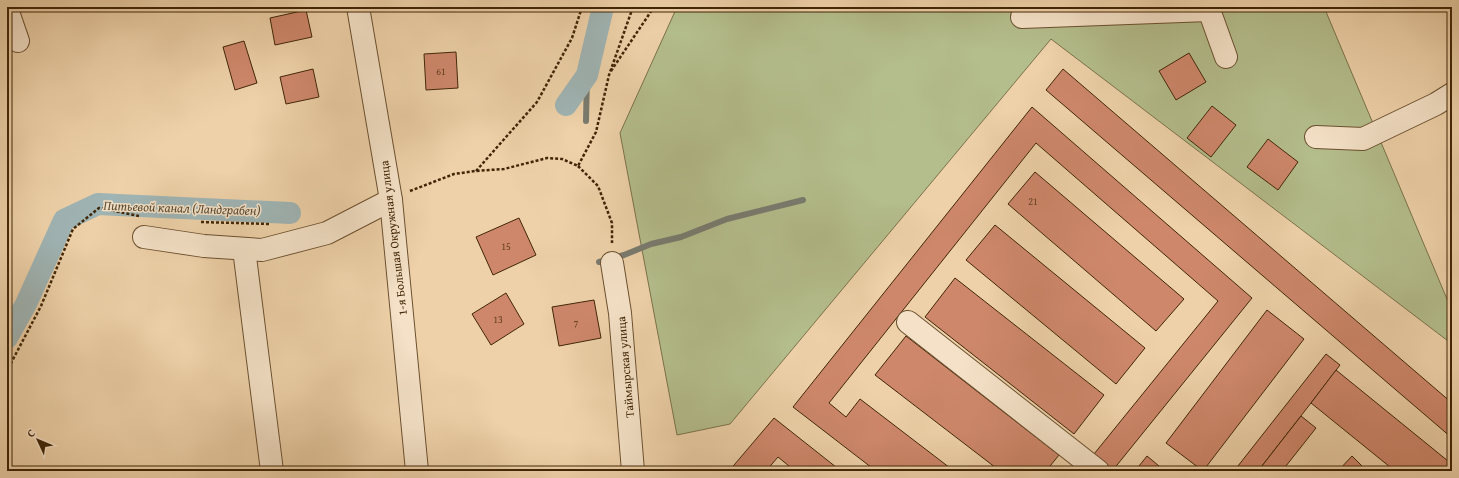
<svg xmlns="http://www.w3.org/2000/svg" width="1459" height="478" font-family="'Gentium Book Plus',serif">
  <rect width="100%" height="100%" fill="#eed1a9"/>
  <filter id="stains"><feTurbulence type="fractalNoise" baseFrequency=".005" numOctaves="4"/><feColorMatrix values="0 0 0 0 .2 0 0 0 0 .09 0 0 0 0 .02 0 0 0 .5 -.17"/></filter>
  <radialGradient id="worn" r=".72"><stop offset=".6" stop-color="#630" stop-opacity="0"/><stop offset="1" stop-color="#630" stop-opacity=".3"/></radialGradient>
  <polygon fill="#b4bd8c" stroke="#7a724a" points="677,7 1324,7 1452,311 1452,344 1051,39 730,424 677,435 620,133"/>
  <g fill="none" stroke-linecap="round" stroke-linejoin="round">
    <g stroke="#797b6f" stroke-width="6">
      <polyline points="586,121 587,75"/>
      <polyline points="599,262 624,255 651,244 681,237 727,219 803,200"/>
    </g>
    <g stroke="#9fb4b4" stroke-width="22">
      <polyline points="566,105 587,75 603,7"/>
      <polyline points="7,338 26,304 64,220 98,204 290,213"/>
    </g>
  </g>
  <g fill="#ce876b" stroke="#402607">
    <polygon points="306,10 312,37 275,45 270,18"/>
    <polygon points="244,41 257,83 235,90 223,47"/>
    <polygon points="456,52 458,88 426,90 424,54"/>
    <polygon points="1189,53 1206,82 1176,100 1159,71"/>
    <polygon points="313,69 319,97 286,104 280,77"/>
    <polygon points="1063,69 1452,403 1452,438 1046,90"/>
    <polygon points="1212,106 1236,125 1211,157 1187,138"/>
    <polygon points="1032,107 1252,298 1113,470 1094,454 1218,301 1036,143 829,403 846,417 860,399 954,471 876,471 793,407"/>
    <polygon points="1268,139 1298,162 1278,190 1247,167"/>
    <polygon points="1035,172 1184,299 1156,331 1008,204"/>
    <polygon points="519,218 536,255 493,275 476,237"/>
    <polygon points="995,225 1145,348 1116,384 966,260"/>
    <polygon points="955,278 1104,395 1074,434 925,317"/>
    <polygon points="506,293 524,324 491,345 472,314"/>
    <polygon points="594,300 601,338 559,346 552,307"/>
    <polygon points="1267,310 1304,339 1203,471 1166,443"/>
    <polygon points="906,336 1059,455 1046,471 1000,471 875,375"/>
    <polygon points="1326,354 1340,365 1311,403 1258,471 1234,471"/>
    <polygon points="1336,370 1448,461 1452,465 1452,471 1395,471 1311,403"/>
    <polygon points="1301,416 1316,428 1282,471 1258,471"/>
    <polygon points="774,418 841,471 795,471 778,457 766,471 729,471"/>
    <polygon points="1147,456 1165,471 1135,471"/>
    <polygon points="1352,456 1367,471 1338,471"/>
  </g>
  <g fill="none" stroke-linecap="round" stroke-linejoin="round">
    <g stroke="#6c5130" stroke-width="24">
      <g id="minor">
        <polyline points="358,7 391,200 417,471"/>
        <polyline points="1208,7 1226,57"/>
        <polyline points="7,9 18,41"/>
        <polyline points="1022,17 1209,10"/>
        <polyline points="1316,137 1363,139 1436,104 1452,94"/>
        <polyline points="144,237 204,246 262,250 327,233 391,200"/>
        <polyline points="244,249 272,471"/>
        <polyline points="612,263 620,313 633,471"/>
        <polyline points="908,322 1098,471"/>
      </g>
    </g>
    <g stroke="#402607" stroke-width="2.5" stroke-dasharray="3 2" stroke-linecap="butt">
      <polyline points="611,71 654,7"/>
      <polyline points="578,166 598,186 612,223 612,243"/>
      <polyline points="476,171 537,102 572,38 582,7"/>
      <polyline points="410,191 454,174 475,171 504,169 547,158 562,159 578,166 596,132 609,75 633,7"/>
      <polyline points="201,222 270,224"/>
      <polyline points="7,367 10,365 41,306 73,229 99,208 139,216"/>
    </g>
    <use href="#minor" stroke="#f4e1c7" stroke-width="22"/>
  </g>
  <g text-anchor="middle" dominant-baseline="central" stroke-width="3" stroke-linejoin="round" paint-order="stroke">
    <g font-size="10" fill="#643e20">
      <text x="441" y="71">61</text>
      <text x="1033" y="201">21</text>
      <text x="506" y="246">15</text>
      <text x="498" y="319">13</text>
      <text x="576" y="323">7</text>
    </g>
    <g font-size="12" fill="#402607" stroke="#f4e1c7">
      <text transform="translate(393 238) rotate(-97)">1-я Большая Окружная улица</text>
      <text transform="translate(625 367) rotate(-95)">Таймырская улица</text>
    </g>
    <g font-size="13" font-style="italic" fill="#584a32" stroke="#f4e1c7">
      <text transform="translate(182 208) rotate(2)">Питьевой канал (Ландграбен)</text>
    </g>
  </g>
  <rect width="1459" height="478" fill="none" stroke="#eed1a9" stroke-width="24"/>
  <rect x="8" y="8" width="1443" height="462" fill="none" stroke="#402607" stroke-width="2"/>
  <rect x="12" y="12" width="1435" height="454" fill="none" stroke="#402607"/>
  <g transform="translate(38 440) rotate(314)" stroke="#f4e1c7" stroke-width="3" paint-order="stroke">
  <path d="M0-3L7 15L0 10L-7 15Z" fill="#402607"/>
  <text y="-6" font-size="11" font-weight="bold" text-anchor="middle" fill="#402607">С</text>
  </g>
  <rect width="100%" height="100%" filter="url(#stains)"/>
  <rect width="100%" height="100%" fill="url(#worn)"/>
</svg>
